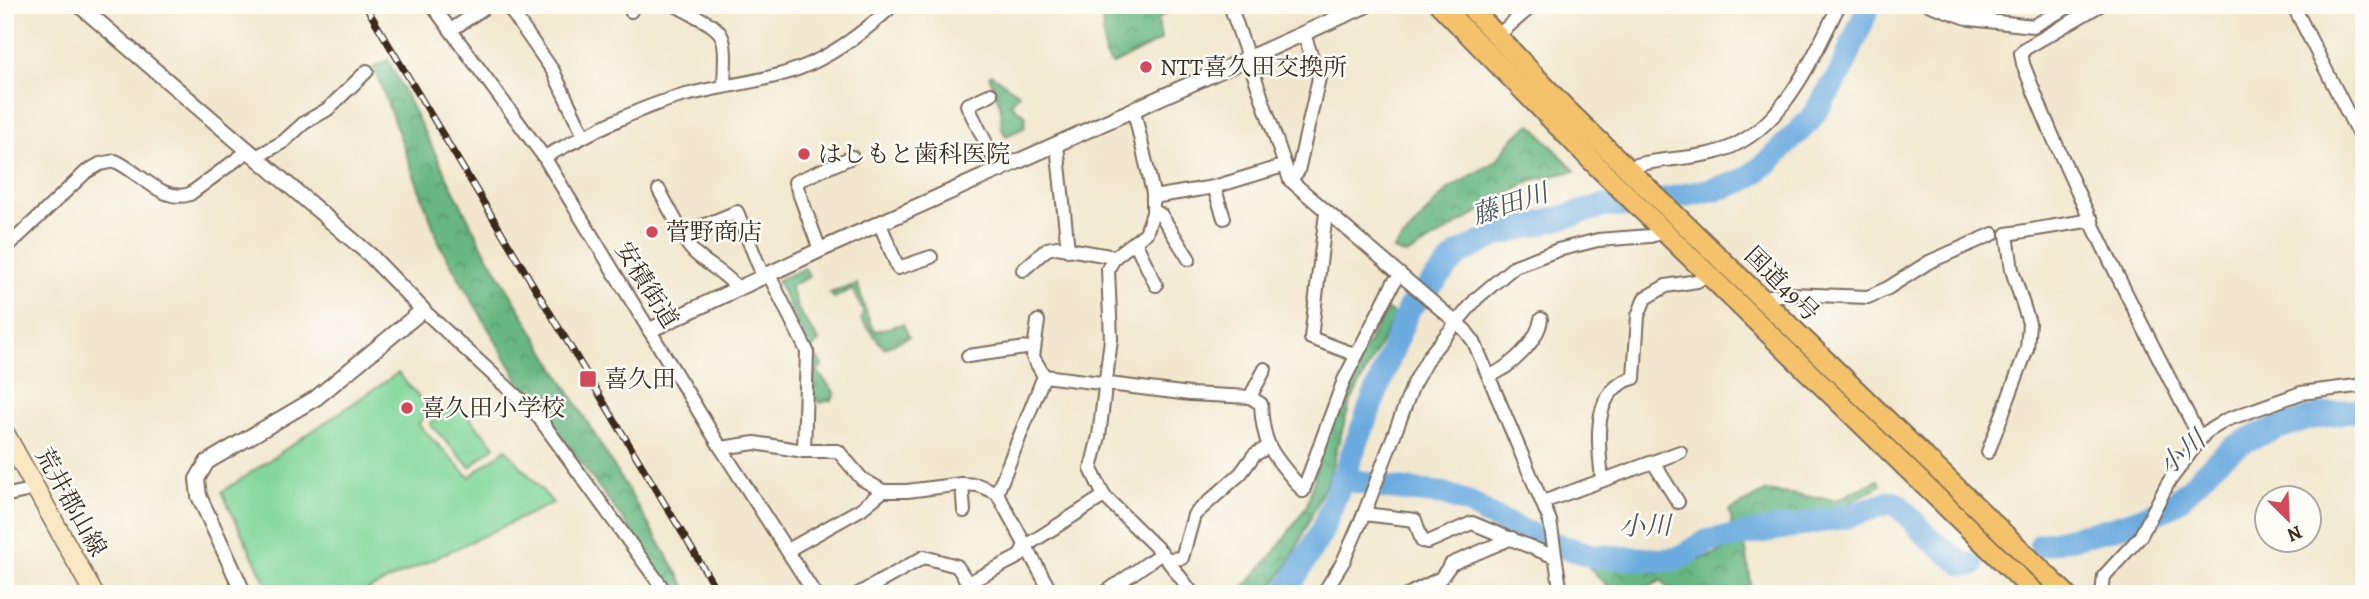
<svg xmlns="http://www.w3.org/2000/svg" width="2369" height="599" font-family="Alegreya,'Noto Serif JP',serif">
  <defs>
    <pattern id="forest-crowns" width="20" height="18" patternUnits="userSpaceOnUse" patternTransform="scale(1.75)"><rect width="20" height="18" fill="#67b782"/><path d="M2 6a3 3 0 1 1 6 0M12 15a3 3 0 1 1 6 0" fill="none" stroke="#56956a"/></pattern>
  </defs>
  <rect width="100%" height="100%" fill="#fdfcf7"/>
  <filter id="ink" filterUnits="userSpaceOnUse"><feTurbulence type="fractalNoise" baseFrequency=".0143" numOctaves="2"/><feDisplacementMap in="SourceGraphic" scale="14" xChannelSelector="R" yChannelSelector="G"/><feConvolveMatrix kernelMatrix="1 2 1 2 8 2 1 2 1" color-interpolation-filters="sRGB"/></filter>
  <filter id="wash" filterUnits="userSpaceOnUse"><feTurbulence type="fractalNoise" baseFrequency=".00686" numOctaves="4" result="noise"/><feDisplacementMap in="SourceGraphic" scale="28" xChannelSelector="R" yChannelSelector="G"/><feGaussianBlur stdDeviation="1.57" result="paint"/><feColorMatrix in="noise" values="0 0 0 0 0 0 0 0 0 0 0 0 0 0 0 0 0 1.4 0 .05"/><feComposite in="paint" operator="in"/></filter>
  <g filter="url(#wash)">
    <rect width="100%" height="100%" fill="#f2e7ce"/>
    <g fill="url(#forest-crowns)" stroke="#517050" stroke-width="2">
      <polygon points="1127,5 1173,5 1174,8 1158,19 1161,40 1112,65 1105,56 1102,20"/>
      <polygon points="388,60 482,246 690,594 671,594 625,522 519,381 440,245 374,67"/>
      <polygon points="991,74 1019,94 1011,104 1026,116 1024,128 1006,136 1002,129 1000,104 989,76"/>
      <polygon points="1531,124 1575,171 1532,180 1407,255 1393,250 1447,190 1497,160 1512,139"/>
      <polygon points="805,268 809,277 790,286 799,311 819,341 811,350 822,365 817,371 835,393 832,400 819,403 813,392 809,348 777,280"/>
      <path d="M857,284C864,300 865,318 875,331L903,324L909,337L884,348L861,319L863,311L852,289L834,298L830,293Z"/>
      <polygon points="1386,309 1395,315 1350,403 1328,480 1292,558 1268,594 1238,594 1275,552 1307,505 1323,446 1350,377"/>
      <polygon points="1878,480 1881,485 1851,502 1838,514 1727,531 1732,522 1729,511 1767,491 1836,500"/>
      <path d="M1740,544L1746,549L1751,584L1739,594H1671L1662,580L1636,594H1616L1583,561C1618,567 1670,571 1704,558C1716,554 1727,548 1740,544Z"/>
    </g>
    <g fill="#7fd69a" stroke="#5d805c" stroke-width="2">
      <polygon points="398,373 431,411 418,424 469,477 506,449 553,503 359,594 271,594 222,492"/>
      <polygon points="455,402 495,446 470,467 430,424"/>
    </g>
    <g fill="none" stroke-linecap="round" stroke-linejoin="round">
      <g stroke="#6cabdf" stroke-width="24">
        <polyline points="1341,478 1388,488 1444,494 1470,503 1488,515 1547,542 1594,556 1662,560 1677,559 1708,541 1849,516 1890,502 1898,505 1929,538 1963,564 1972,565"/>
        <path d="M2041,545C2081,535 2127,528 2164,509C2186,498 2201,475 2219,459C2249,431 2323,412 2364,410"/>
        <polyline points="1285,594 1321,533 1409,308 1459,254 1494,236 1604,206 1639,205 1728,186 1746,179 1766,164 1810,120 1841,72 1869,5"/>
      </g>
    </g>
  </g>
  <g filter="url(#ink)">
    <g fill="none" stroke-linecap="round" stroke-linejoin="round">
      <g stroke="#7b6c5c" stroke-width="16">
        <g id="minor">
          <polyline points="432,5 544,157 721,448 815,594"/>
          <polyline points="507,5 553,71 584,136"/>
          <path d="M675,5C726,33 727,25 724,85"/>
          <polyline points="1230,5 1290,180 1465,330 1474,342 1550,521 1561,594"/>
          <polyline points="1930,5 1970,19 2033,26 2072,5"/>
          <path d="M2100,5L2026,48L2021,53L2023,64C2073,193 2137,316 2200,438"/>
          <polyline points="2293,5 2364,145"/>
          <polyline points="631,11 632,5"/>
          <polyline points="451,30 488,5"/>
          <polyline points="1496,37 1533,5"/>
          <polyline points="991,94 967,105 1000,171"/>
          <polyline points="1057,145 1068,250"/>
          <polyline points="256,157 283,142 304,123 328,109 367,71"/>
          <path d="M544,157C583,137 623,115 665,101C715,84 774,84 820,59C847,45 871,26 893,5"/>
          <path d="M1627,168C1654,158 1685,160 1713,153C1780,137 1811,61 1839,5"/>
          <polyline points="1290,180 1298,171 1319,78 1304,34"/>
          <polyline points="1214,187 1224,218"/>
          <polyline points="659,190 684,236"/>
          <polyline points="1153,197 1214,187 1283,166"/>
          <polyline points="1153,210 1161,215 1189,259"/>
          <polyline points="1326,213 1311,338 1356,355"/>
          <polyline points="880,224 898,268 931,257"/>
          <polyline points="1136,244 1156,285"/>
          <path d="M5,249L86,172L100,164L115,161C139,171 163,204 190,194L248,151"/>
          <polyline points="820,250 795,182 852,157"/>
          <polyline points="1023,270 1047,249 1057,247 1115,257"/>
          <polyline points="768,273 807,351 804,451 838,451 862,479 883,491 907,491 962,484 978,485 997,493 1052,594"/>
          <path d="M737,288C724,269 689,258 684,236L688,232L737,212L763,276"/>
          <polyline points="1761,297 1790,294 1868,297 1888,288 1929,262 1993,234"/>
          <polyline points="423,310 537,415 667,594"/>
          <polyline points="968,356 1033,347"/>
          <polyline points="1044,376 1190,394 1250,397 1265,369"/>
          <path d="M1490,376C1510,367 1538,342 1541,319"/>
          <path d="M1250,397L1261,404C1263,451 1276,457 1303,491"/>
          <polyline points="721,448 755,443 804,451"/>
          <polyline points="1988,452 2027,349 2029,323 2012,270 2007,234 2092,220"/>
          <polyline points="1653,462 1680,452"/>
          <path d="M1602,480C1599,445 1589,390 1634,378L1638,316L1645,298L1666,286L1697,281L1709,274"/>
          <polyline points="962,484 964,511"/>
          <polyline points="5,490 8,495 36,489"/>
          <polyline points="1303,491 1344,380 1394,282"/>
          <polyline points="997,493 1044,376 1033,357 1038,321"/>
          <polyline points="1104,496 1091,469 1099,436 1111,339 1108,269 1115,257 1146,233 1153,213 1153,193 1134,111"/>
          <polyline points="1543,502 1653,462 1678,502"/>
          <polyline points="1364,514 1415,520 1422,541 1428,542 1472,523 1555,557"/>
          <polyline points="788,550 861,509 883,491"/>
          <polyline points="1167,559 1182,558 1194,515 1241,473 1254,455 1268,447"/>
          <polyline points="858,594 924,557 957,566 968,583 1020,556 1024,547 1104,496 1162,553 1193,594"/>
          <polyline points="1103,594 1162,553"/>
          <polyline points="1323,594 1343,562 1364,514 1413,385 1429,356 1477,298 1515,266 1558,250 1598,240 1650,236 1666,231"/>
          <polyline points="1409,594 1441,578 1451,564 1512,538"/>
          <polyline points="2102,594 2104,576 2140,537 2168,483 2205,433 2226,420 2301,393 2364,385"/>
        </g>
      </g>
      <g stroke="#7b6c5c" stroke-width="18">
        <g id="tertiary">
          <polyline points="79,5 370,255 423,310 316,398 207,462 197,479 199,496 244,594"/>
          <polyline points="650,330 820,250 1367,5"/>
        </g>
      </g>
      <g stroke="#7b6c5c" stroke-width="21">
        <polyline id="secondary" points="5,433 94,594"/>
      </g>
      <g stroke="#7b6c5c" stroke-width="23">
        <g id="trunk">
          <polyline points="1440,5 1598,167 2036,594"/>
          <polyline points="1468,5 1565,108 2066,594"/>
        </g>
      </g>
      <use href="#minor" stroke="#fff" stroke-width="12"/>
      <use href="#tertiary" stroke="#fff" stroke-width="14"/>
      <use href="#secondary" stroke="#fae7c3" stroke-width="18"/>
      <use href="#trunk" stroke="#f3c26a" stroke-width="19"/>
      <g stroke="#3b2a1e" stroke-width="7">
        <polyline id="rail" points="365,5 719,594"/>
      </g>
      <use href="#rail" stroke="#fdfcf7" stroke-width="4.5" stroke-dasharray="13" stroke-linecap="butt"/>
    </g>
  </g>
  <g fill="#d1495b" stroke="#fdfcf7" stroke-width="2.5">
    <circle cx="1146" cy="67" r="7"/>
    <circle cx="804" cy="154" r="7"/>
    <circle cx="652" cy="232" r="7"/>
    <rect x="579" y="370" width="18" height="18" rx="3.5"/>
    <circle cx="407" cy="408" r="7"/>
  </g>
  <g text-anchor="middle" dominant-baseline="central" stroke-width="5" stroke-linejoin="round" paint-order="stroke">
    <g font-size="24" fill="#3b2a1e" stroke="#fdfcf7" text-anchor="start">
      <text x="1160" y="67">NTT喜久田交換所</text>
      <text x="818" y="154">はしもと歯科医院</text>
      <text x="666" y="232">菅野商店</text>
      <text x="604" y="379">喜久田</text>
      <text x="421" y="408">喜久田小学校</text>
    </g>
    <g font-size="24" fill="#3b2a1e" stroke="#fdfcf7">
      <text transform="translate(1782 284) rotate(45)">国道49号</text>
      <text transform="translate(647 285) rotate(58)">安積街道</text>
      <text transform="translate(71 502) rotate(61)">荒井郡山線</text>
    </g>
    <g font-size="26" font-style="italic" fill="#4c5762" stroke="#fdfcf7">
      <text transform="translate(1510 204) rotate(-18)">藤田川</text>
      <text transform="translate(2182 453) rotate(-41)">小川</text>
      <text transform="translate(1645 526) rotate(-1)">小川</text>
    </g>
  </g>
  <rect width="2369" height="599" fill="none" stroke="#fdfcf7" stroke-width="28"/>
  <g transform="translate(2288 519) rotate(156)"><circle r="33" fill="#fdfcf7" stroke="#afa8a0" stroke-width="2"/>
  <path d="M0-5L12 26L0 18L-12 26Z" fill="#d1495b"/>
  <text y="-10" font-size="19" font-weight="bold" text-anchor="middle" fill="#3b2a1e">N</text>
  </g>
</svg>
